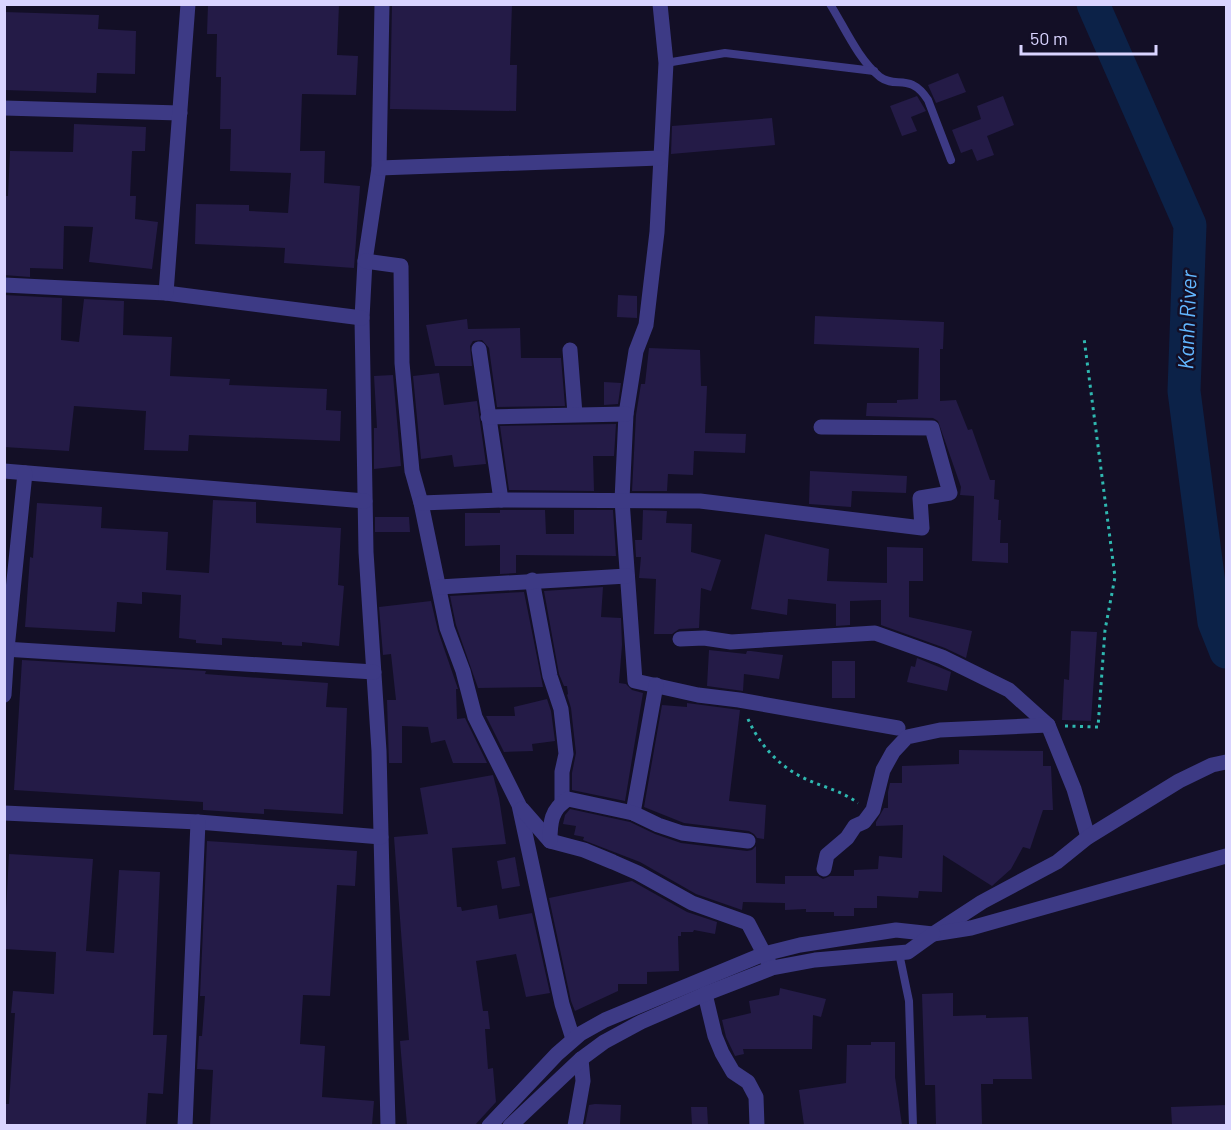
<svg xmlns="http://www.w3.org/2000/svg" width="1231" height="1130" font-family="Barlow,sans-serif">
  <rect width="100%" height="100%" fill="#130f26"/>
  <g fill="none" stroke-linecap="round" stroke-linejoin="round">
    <polyline stroke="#0c2248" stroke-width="33" points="1093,4 1190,225 1184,391 1214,622 1226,652"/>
  </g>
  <g fill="#241b47">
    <polygon points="208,4 339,4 337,55 358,56 356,95 302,94 300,151 325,151 324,183 360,186 354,268 284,263 285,248 195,244 196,204 249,205 249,211 288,213 291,173 230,171 231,129 220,129 221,77 216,77 217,34 207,34"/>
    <polygon points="392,4 512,4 510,65 517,65 516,111 390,109"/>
    <polygon points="4,12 99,15 98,29 136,31 135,74 97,73 96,93 4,90"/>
    <polygon points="958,73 966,92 936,103 928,85"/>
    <polygon points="917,96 926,111 911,117 917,131 902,136 890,106"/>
    <polygon points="1003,96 1014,125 987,136 994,155 977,161 972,149 961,153 952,130 981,119 977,106"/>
    <polygon points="772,118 775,145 671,154 672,126"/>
    <polygon points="74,124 146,127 145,151 132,151 130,196 136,196 135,219 158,222 152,269 89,262 93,227 64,226 63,269 30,268 30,277 4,275 6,196 8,196 10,151 73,152"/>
    <polygon points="4,295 62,298 61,340 79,342 84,299 124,301 123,335 172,337 170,376 230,379 229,385 327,389 326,410 341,411 340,441 189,435 188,451 144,450 146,411 74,406 69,451 4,447"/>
    <polygon points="618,295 637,296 637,318 617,317"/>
    <polygon points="815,316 944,322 943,349 940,349 940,401 956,400 968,430 972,429 990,480 995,480 994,499 999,500 998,520 1001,520 1000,543 1008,543 1008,563 972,561 974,496 960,495 961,487 938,421 933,418 866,416 867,403 897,403 897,400 918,399 919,348 814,344"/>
    <polygon points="467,319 468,329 520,328 521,358 561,358 565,406 497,407 489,348 482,340 473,341 470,346 472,366 435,366 426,325"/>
    <polygon points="649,348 700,350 701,386 707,386 705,433 746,434 745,453 694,451 693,475 668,474 667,491 632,491 636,415 641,384 645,384"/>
    <polygon points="439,373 444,405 477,401 486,464 454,467 452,455 421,459 413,376"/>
    <polygon points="393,375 401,466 374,469 374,428 377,428 374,376"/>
    <polygon points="604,382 621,383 618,404 604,405"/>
    <polygon points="616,424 614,456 593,456 594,491 509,490 500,426"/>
    <polygon points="810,471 907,476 906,493 852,491 851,507 809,504"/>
    <polygon points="213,500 256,502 256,523 341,528 338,585 344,586 339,646 302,642 302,646 282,645 282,642 222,638 222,645 196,643 196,640 179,638 181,595 142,592 142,604 117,602 115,632 25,627 30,557 33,558 37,503 102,507 101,528 168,532 166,570 209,573"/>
    <polygon points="500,510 545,510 546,534 574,534 574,510 613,510 616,556 516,555 516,573 500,574 500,545 465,546 465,513 500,513"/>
    <polygon points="643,510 667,511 666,523 692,524 691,552 721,560 711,591 701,588 699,628 679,629 672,634 654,634 656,579 639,578 641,557 636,557 635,540 642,540"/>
    <polygon points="375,517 409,517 410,532 375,532"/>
    <polygon points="765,534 829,549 827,581 887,583 887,547 923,548 923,581 909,581 909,617 972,631 966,658 945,648 881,625 881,600 850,601 850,625 836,626 836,604 788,599 787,615 751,609"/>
    <polygon points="603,587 601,617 621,618 622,645 619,683 626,684 632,690 643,693 625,801 572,790 572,773 576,753 571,708 567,695 568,694 567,686 564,686 559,674 544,591"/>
    <polygon points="524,592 543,687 478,688 456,625 450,596"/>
    <polygon points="431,601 438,631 458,689 456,689 457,719 465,718 487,763 453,763 445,740 431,743 428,727 402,726 402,763 389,763 387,700 396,700 391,654 383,655 379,607"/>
    <polygon points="1071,631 1097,632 1091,721 1062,720 1064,679 1069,680"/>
    <polygon points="709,650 746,654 747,651 751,651 783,655 779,679 744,674 743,691 707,686"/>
    <polygon points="917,658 951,672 947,691 907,682 911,666 915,667"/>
    <polygon points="22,660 206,671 205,674 328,683 326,707 347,708 343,814 264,809 264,814 203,810 203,802 14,790"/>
    <rect x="832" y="661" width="23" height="37"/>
    <polygon points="547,699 551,711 555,741 532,744 533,751 504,752 486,716 515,716 514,707"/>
    <polygon points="687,703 740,710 729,801 766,805 764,839 757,838 754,834 749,831 684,823 644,807 662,705 687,707"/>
    <polygon points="959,750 1043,751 1043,766 1051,766 1053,810 1043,810 1030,849 1023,847 1011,869 992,886 943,855 942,892 919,891 918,898 877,896 877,908 854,908 854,916 834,916 834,912 806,912 806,909 785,910 785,903 743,902 742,910 696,894 640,862 583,840 584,837 574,835 576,826 563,824 565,815 570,809 630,822 655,834 681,843 747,851 752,850 756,846 756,883 785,884 785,876 818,876 823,879 830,876 854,876 854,870 878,869 879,856 902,858 903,825 876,826 876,822 884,808 888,808 888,792 890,783 902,783 902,766 959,764"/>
    <polygon points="493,775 499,798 506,844 452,848 457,907 461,907 462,911 497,905 499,919 532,913 550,993 526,997 516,954 476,961 483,1011 488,1011 490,1029 485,1029 488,1069 493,1068 496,1102 475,1125 407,1125 400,1041 409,1040 394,837 428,834 420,788"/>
    <polygon points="207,841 357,851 355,886 337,885 330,996 303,995 300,1044 325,1046 322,1097 374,1101 372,1125 210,1125 213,1070 197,1069 199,1036 202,1036 205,996 200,996"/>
    <polygon points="9,854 93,859 86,951 114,953 119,870 160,872 153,1035 167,1035 163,1094 148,1093 146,1125 4,1125 4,1104 9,1104 15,1013 11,1013 13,991 54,994 56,952 4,949"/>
    <polygon points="515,857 520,886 502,889 497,861"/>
    <polygon points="632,881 687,912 717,922 715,934 694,930 693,932 681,932 681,936 678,936 679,971 647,972 647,984 618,984 618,991 575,1011 571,1001 549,898"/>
    <polygon points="780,988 826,999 821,1017 813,1015 812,1049 743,1049 744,1054 735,1056 726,1037 722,1020 751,1013 749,1001 779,995"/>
    <polygon points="953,993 953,1016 986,1015 986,1018 1028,1017 1032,1079 993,1079 993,1084 981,1084 982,1125 936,1125 935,1085 925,1085 922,994"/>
    <polygon points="871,1042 895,1042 895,1077 902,1125 804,1125 799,1090 846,1083 847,1045 871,1045"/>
    <polygon points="595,1104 621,1105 620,1125 585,1125 589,1105"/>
    <polygon points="1227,1105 1227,1125 1172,1125 1171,1107"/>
    <polygon points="691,1107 707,1107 708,1125 692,1125"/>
  </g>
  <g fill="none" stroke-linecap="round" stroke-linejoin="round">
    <g stroke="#2fb8b0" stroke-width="3" stroke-dasharray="3 4.5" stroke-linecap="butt">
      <path d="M748,719C758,742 776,763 798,775C817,786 839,789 858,803"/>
      <polyline points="1065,726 1098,727 1105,630 1115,577 1084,338"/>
    </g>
    <g stroke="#3d3a85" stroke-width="8">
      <path d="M830,4C845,28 858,59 880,77C896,89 910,72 928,100L951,160"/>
      <polyline points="666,63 725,53 874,71"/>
      <polyline points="899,953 909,1001 913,1126"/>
    </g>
    <g stroke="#3d3a85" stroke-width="15">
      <polyline points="382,4 379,168 365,261 362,318 366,552 379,751 388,1126"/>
      <polyline points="660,4 666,63 657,232 646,325 636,351 626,414 622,500 635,681 698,695 739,700 898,728"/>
      <polyline points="4,108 180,113"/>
      <polyline points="379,168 660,158"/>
      <polyline points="365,261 401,266 402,363 412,471 421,503 447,628 463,671 475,717 519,805 562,1004 573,1039"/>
      <polyline points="4,285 166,293 362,318"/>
      <polyline points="166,293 188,4"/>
      <polyline points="479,349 501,500"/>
      <polyline points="570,350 575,414"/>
      <polyline points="488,417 626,414"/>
      <polyline points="4,471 365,501"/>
      <polyline points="421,503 501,500 700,501 922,528 920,498 950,493 932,428 821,427"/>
      <polyline points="532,580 550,676 561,709 566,754 562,772 562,803"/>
      <polyline points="439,587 627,576"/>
      <polyline points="680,639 704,638 731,642 875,633 942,657 1009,690 1048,725 1074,789 1088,837"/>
      <polyline points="4,649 374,672"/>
      <polyline points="4,695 7,649 25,473"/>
      <polyline points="522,809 550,841 584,850 613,862 638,873 692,903 748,923 770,965"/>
      <polyline points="4,813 198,822 381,837"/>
      <polyline points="633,813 656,685"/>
      <path d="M550,841C550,823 551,809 568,799L633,813L658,825L682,833L748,841"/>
      <polyline points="824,869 827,855 847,838 855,826 864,822 873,810 883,770 893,752 907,737 940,730 1048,725"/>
      <polyline points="933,934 982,902 1057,862 1088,837 1179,781 1212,765 1226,762"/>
      <polyline points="705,994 715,1036 722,1053 733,1072 748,1082 756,1097 757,1126"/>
      <polyline points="185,1126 198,822"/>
      <polyline points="575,1126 583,1081 581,1059"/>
    </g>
    <g stroke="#3d3a85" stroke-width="15">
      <polyline points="489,1126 557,1054 580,1034 605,1020 764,954 800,945 896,930 933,934 971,928 1226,856"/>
      <polyline points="510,1126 581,1059 604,1042 641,1022 705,994 772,968 815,960 908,952 933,934"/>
    </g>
  </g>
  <g text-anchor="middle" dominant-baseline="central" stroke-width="5" stroke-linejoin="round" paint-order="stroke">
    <g font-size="22" font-style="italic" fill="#62b6ff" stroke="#130f26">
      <text transform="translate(1186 320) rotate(-88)">Kanh River</text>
    </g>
  </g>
  <rect width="1231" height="1130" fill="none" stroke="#d9d4ff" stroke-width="12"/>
  <path d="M1021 45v9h135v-9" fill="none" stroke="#d9d4ff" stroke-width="3"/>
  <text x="1030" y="45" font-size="18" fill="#d9d4ff" stroke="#130f26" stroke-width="4.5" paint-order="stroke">50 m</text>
</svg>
